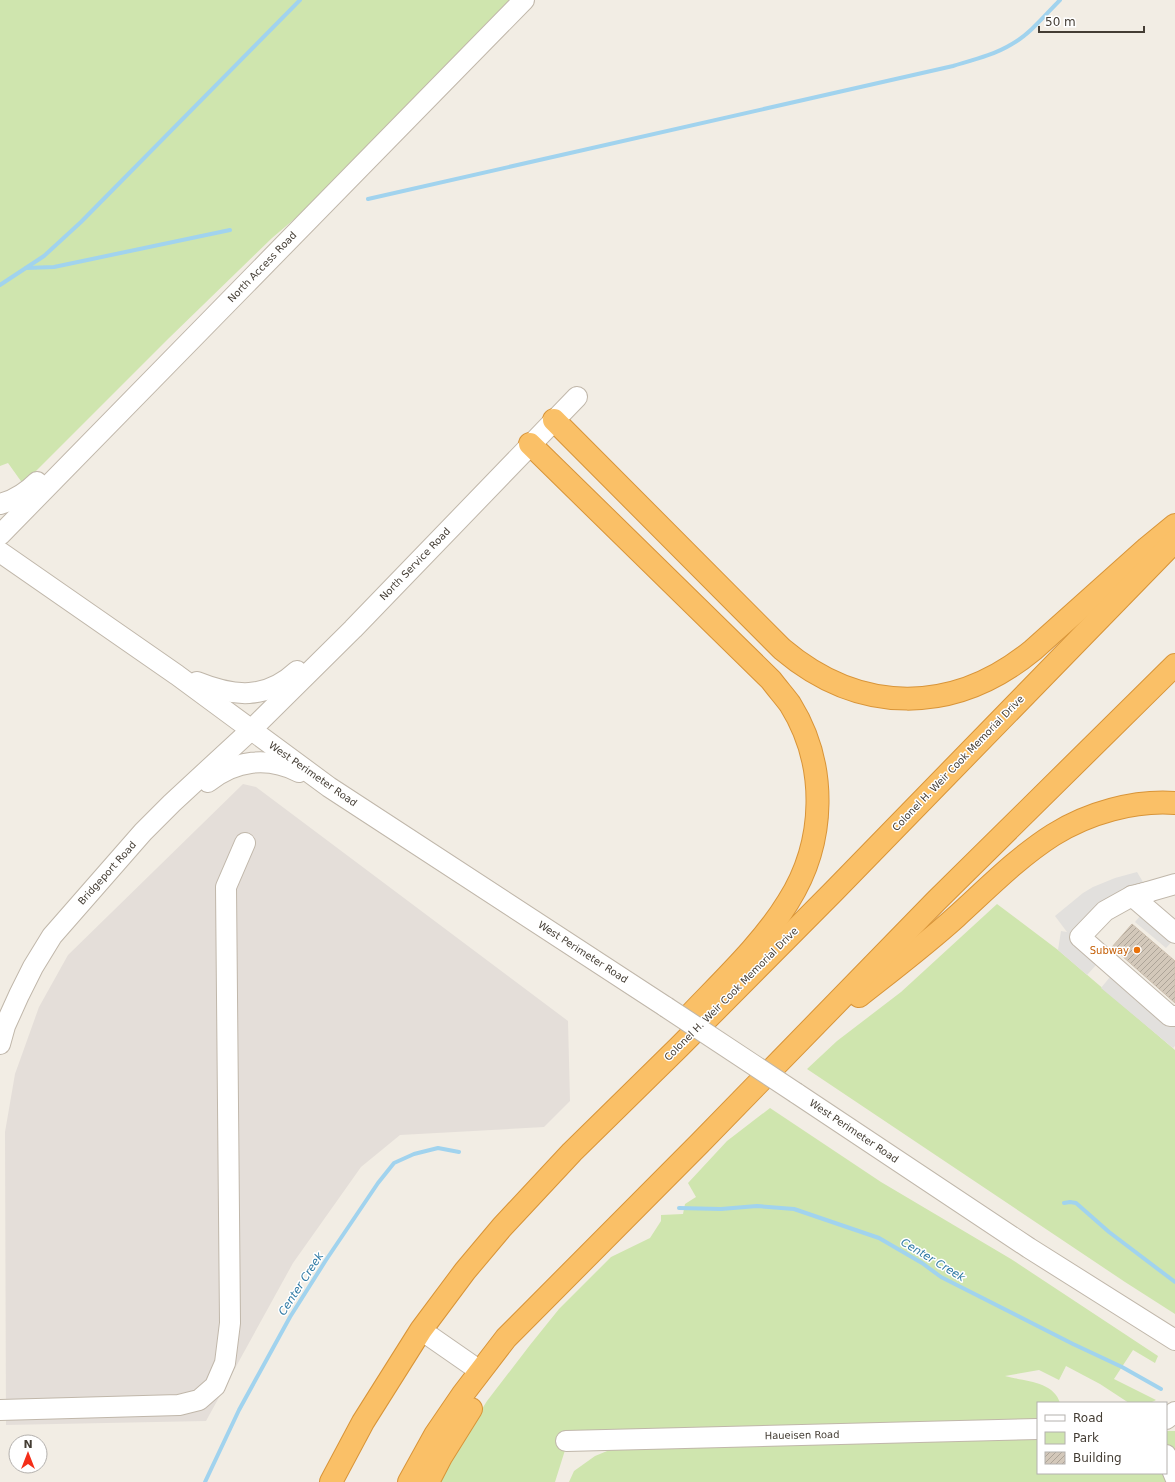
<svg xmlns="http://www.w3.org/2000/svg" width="1175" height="1482" font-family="'DejaVu Sans',sans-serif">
  <defs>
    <pattern id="building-hatch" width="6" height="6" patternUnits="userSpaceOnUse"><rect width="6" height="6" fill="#d3c8ba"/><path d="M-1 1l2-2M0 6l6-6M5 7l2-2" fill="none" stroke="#ada498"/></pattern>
  </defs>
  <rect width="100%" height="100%" fill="#f2ede4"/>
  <polygon fill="#e4ded9" points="243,784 256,787 568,1021 570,1101 544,1127 400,1135 361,1167 293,1263 206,1421 6,1425 5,1132 15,1074 39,1007 68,955"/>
  <g fill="#cfe5ae">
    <polygon points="0,0 513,0 311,205 272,238 168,339 23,484 8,463 0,466"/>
    <polygon points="997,904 1058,950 1175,1050 1175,1314 1125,1282 807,1069 837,1041 901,992"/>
    <path d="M770,1108L881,1182L1011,1259L1158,1356L1155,1363L1133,1350L1114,1379L1156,1400L1150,1403H1129L1100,1384L1066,1366L1059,1380L1039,1370L1005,1376C1023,1381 1054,1381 1060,1403H1038V1421L566,1447L555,1482H440L468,1431L487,1401L530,1345L559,1309L611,1257L650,1238L661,1221V1215L683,1214L685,1204L696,1197L688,1183L727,1141Z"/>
    <polygon points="1166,1431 1175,1431 1175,1482 569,1482 574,1471 595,1456 612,1449 1038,1436 1038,1473 1166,1473"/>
  </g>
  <g fill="#e2e0dd">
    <polygon points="1137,872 1149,892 1080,937 1175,1020 1175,1046 1173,1048 1101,988 1110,977 1096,965 1087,975 1058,950 1061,931 1067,932 1055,916 1083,893 1093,887 1115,878"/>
    <polygon points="1152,902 1175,938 1166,948 1135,922"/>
  </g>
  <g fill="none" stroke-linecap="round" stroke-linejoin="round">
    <g stroke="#a1d3ee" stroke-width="4">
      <path d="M368,199L953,66C973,60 994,55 1012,44C1030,34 1046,14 1060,0"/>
      <polyline points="26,268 54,267 230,230"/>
      <polyline points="0,285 44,256 81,222 300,0"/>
      <polyline points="1064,1203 1070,1202 1076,1203 1109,1232 1175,1282"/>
      <polyline points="679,1208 721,1209 757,1206 794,1209 879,1238 922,1263 941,1277 1073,1344 1122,1367 1161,1389"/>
      <polyline points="205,1482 239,1410 290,1317 326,1260 378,1183 394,1163 414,1154 438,1148 459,1152"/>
    </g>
  </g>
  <polygon fill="url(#building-hatch)" stroke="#cdbfae" points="1132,924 1175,961 1175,1003 1112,947"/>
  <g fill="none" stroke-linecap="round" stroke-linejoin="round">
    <g stroke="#c0b7aa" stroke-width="22">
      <g id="minor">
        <path d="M0,504C15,500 26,493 37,482"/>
        <polyline points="0,535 524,0"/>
        <polyline points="0,552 177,675 329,787 666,1007"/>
        <path d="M197,682C234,697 266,700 297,671"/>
        <path d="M208,782C235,760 268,756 299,772"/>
        <polyline points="1149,892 1132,896 1105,911 1080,937 1170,1016 1175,1016"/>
        <polyline points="1137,895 1175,884"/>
        <polyline points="1132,896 1175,933"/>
        <polyline points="0,1044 5,1026 19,995 33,967 52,936 143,832 172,803 251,730 353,629 577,397"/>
        <polyline points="796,1093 1029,1248 1175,1340"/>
        <polyline points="421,1330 480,1371"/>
        <polyline points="0,1410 179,1405 199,1400 215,1386 225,1363 230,1323 226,887 245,843"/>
        <polyline points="1166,1419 1175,1412"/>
        <polyline points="566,1441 1038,1429"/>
        <polyline points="1166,1455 1175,1477"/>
      </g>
    </g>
    <g stroke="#d89438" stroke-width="24">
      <g id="highway">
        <path d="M554,420L782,649C860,715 954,715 1033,650L1147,548L1175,525"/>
        <path d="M530,444L771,680C777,688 784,696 790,704C828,765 826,842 788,902C763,943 720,983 687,1018"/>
        <path d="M859,996C892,970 925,945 956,917C987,889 1017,858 1053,835C1088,813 1134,800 1175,803"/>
        <polyline points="331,1482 363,1422 421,1330 465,1271 502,1227 572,1152 679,1047 834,891 1175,541"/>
        <polyline points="409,1482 435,1435 463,1394 506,1338 700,1143 936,901 1175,665"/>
        <polyline points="428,1482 441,1457 471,1409"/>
      </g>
    </g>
    <use href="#minor" stroke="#fff" stroke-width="20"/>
    <use href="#highway" stroke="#fac067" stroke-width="22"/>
    <g stroke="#c0b7aa" stroke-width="22" stroke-linecap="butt">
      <polyline id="minor-bridge" points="666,1007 796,1093"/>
    </g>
    <use href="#minor-bridge" stroke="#fff" stroke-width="20"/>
  </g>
  <circle fill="#e8710a" stroke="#fff" stroke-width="1.5" cx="1137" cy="950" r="4"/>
  <g text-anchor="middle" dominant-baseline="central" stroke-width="3" stroke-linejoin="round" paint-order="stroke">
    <g font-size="10" fill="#443d34" stroke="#fff">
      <text transform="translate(262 267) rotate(-46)">North Access Road</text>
      <text transform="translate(415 564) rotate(-46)">North Service Road</text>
      <text transform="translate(958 763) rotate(-46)">Colonel H. Weir Cook Memorial Drive</text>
      <text transform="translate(313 774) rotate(35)">West Perimeter Road</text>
      <text transform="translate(107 873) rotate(-48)">Bridgeport Road</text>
      <text transform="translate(583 952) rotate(33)">West Perimeter Road</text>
      <text transform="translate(731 994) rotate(-45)">Colonel H. Weir Cook Memorial Drive</text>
      <text transform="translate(854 1131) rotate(34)">West Perimeter Road</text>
      <text transform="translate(802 1435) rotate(-1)">Haueisen Road</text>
    </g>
    <g font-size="10" fill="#c56008" stroke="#fff" text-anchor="end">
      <text x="1129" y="950">Subway</text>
    </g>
    <g font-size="11" font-style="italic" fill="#2f7aa4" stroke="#fff">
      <text transform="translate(933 1260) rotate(31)">Center Creek</text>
      <text transform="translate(301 1284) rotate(-57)">Center Creek</text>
    </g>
  </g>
  <rect x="1037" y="1402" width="130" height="72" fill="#ffffff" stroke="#b4b1ae"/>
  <rect x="1045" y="1415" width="20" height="6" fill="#ffffff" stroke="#b4b1ae"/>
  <text x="1073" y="1422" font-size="12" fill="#443d34">Road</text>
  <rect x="1045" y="1432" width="20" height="12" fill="#cfe5ae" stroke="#b4b1ae"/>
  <text x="1073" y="1442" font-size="12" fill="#443d34">Park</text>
  <rect x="1045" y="1452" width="20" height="12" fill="url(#building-hatch)" stroke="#b4b1ae"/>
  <text x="1073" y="1462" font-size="12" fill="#443d34">Building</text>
  <g transform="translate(28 1454)"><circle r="19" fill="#ffffff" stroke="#b4b1ae"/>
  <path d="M0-3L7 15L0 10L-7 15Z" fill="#f42e19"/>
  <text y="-6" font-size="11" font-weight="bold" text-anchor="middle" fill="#443d34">N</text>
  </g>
  <path d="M1039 26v6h105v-6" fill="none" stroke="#443d34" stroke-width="2"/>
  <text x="1045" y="26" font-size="12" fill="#443d34" stroke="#ffffff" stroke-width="3" paint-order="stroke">50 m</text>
</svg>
